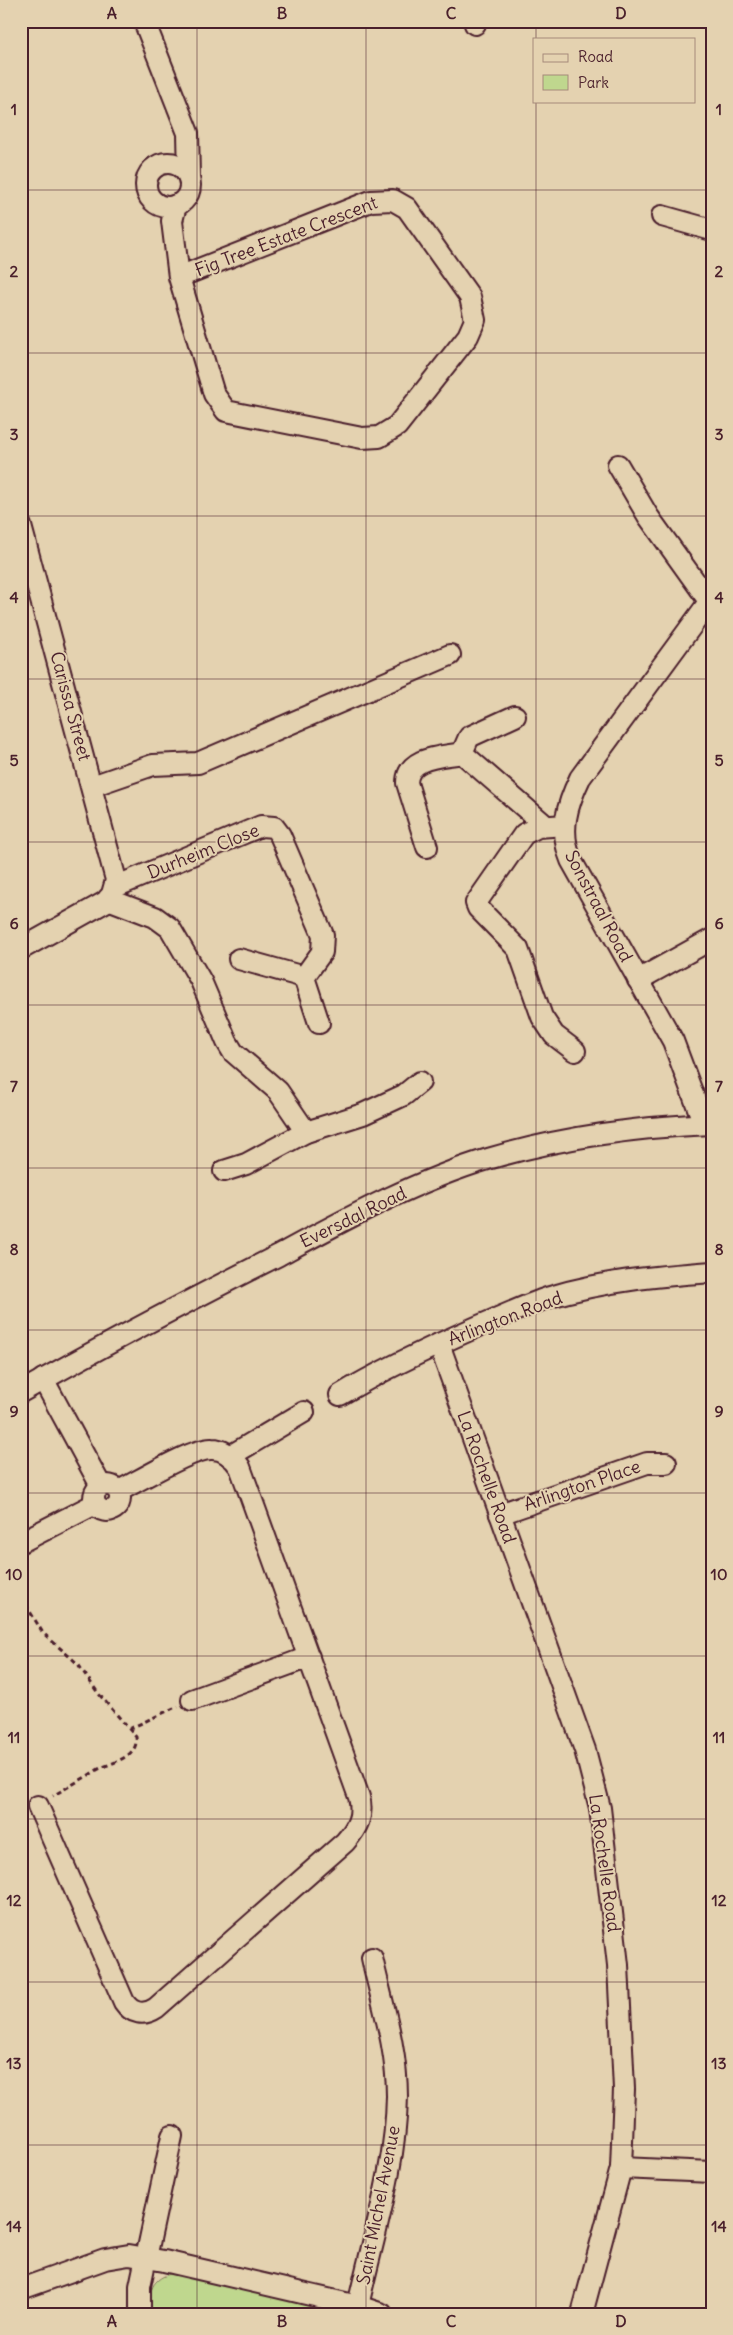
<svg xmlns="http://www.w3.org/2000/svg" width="733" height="2335" font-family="Delius,sans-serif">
  <rect width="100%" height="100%" fill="#e4d2b0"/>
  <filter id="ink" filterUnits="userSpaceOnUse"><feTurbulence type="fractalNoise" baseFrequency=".02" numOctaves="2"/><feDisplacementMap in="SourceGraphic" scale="10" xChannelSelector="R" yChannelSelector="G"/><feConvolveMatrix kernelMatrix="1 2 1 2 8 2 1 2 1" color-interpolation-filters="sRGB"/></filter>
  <g filter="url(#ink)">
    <path fill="#bfd78e" stroke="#847b5c" d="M170,2274L177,2275L349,2314H150C149,2295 149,2280 170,2274Z"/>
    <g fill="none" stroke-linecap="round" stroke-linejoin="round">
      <g stroke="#4a1f2b" stroke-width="24">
        <g id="minor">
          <polyline points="144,21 188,133 189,176"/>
          <polyline points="474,21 475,24"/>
          <circle cx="168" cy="185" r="22"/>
          <polyline points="176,205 172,221 179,277 214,394 226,411 362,438 379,437 397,426 468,336 475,320 470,297 407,208 393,200 371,201 179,277"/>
          <polyline points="662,216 712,230"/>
          <polyline points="618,465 648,516 709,601"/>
          <polyline points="21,526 116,880 112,894 107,901 21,949"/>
          <polyline points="462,753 469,737 515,716"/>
          <polyline points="92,786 153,765 198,763 450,655"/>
          <polyline points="565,825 538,827 524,834 476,903 478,908 518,949 542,1017 554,1035 575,1051"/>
          <path d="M427,847L407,783C407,756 443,757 462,753L546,826"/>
          <polyline points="115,887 261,826 274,827 280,835 323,935 322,952 304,977 239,959"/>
          <polyline points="108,899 155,917 170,928 201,981 227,1042 233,1052 278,1091 306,1132"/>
          <polyline points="304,977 319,1023"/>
          <polyline points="638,980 712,939"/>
          <path d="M704,1124L673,1041L571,860C559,831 567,805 580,778L712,598"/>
          <polyline points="224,1171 246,1164 306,1132 363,1114 404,1095 420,1082"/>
          <polyline points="439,1344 585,1750 600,1808 618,1965 624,2089 621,2168 582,2314"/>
          <polyline points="43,1379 101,1486"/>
          <path d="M21,1392C106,1344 192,1299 279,1255C346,1219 415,1181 488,1159C562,1137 635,1127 712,1124"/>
          <path d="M340,1395C385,1368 431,1347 479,1326C503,1316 526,1305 550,1297C603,1281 657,1276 712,1272"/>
          <polyline points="230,1456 304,1412"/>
          <circle cx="107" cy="1498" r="13"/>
          <polyline points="500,1514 647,1463 666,1463"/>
          <polyline points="21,1542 95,1504"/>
          <polyline points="192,1700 309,1657"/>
          <path d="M38,1806L124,2002C132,2014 144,2016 156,2008L345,1842C357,1828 364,1816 359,1797L240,1467C233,1457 224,1449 212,1449C192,1448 139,1481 119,1491"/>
          <polyline points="621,2168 712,2172"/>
          <polyline points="21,2289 105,2259 129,2255 164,2261 358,2306 382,2314"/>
          <path d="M358,2306C373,2237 396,2167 397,2096C397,2049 382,2003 372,1958"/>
          <polyline points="140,2314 140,2286 172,2136"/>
        </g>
      </g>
      <g stroke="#4a1f2b" stroke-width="3" stroke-dasharray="5 4" stroke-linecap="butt">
        <path d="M21,1597L43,1633L78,1664L98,1693L136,1737C139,1758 111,1762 97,1770C83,1779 67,1787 53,1796"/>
        <polyline points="129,1729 178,1706"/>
      </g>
      <use href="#minor" stroke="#e4d2b0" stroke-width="20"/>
    </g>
  </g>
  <path fill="none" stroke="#4a1f2b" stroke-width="1" stroke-opacity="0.55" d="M197,21V2314M366,21V2314M536,21V39M536,101V2314M21,190H712M21,353H712M21,516H712M21,679H712M21,842H712M21,1005H712M21,1168H712M21,1330H712M21,1493H712M21,1656H712M21,1819H712M21,1982H712M21,2145H712"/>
  <g text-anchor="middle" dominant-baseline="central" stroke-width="4" stroke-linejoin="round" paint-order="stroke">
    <g font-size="18" fill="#4a1f2b" stroke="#e4d2b0">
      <text transform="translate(286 236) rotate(-21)">Fig Tree Estate Crescent</text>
      <text transform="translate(71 706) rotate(75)">Carissa Street</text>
      <text transform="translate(203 851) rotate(-22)">Durheim Close</text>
      <text transform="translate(599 906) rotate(62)">Sonstraal Road</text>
      <text transform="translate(353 1217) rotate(-26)">Eversdal Road</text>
      <text transform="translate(505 1318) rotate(-21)">Arlington Road</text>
      <text transform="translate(487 1477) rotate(70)">La Rochelle Road</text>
      <text transform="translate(582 1485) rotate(-19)">Arlington Place</text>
      <text transform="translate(605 1863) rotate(82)">La Rochelle Road</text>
      <text transform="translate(378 2205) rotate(-79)">Saint Michel Avenue</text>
    </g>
  </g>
  <rect width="733" height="2335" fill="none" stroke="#e4d2b0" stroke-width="55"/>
  <rect x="533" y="38" width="162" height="65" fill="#e4d2b0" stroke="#a68a7b"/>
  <rect x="543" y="54" width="25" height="8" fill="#e4d2b0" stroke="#a68a7b"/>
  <text x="578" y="62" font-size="15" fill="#4a1f2b">Road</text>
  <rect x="543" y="75" width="25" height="15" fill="#bfd78e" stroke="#a68a7b"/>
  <text x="578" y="88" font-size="15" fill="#4a1f2b">Park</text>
  <rect x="28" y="28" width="678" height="2280" fill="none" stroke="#4a1f2b" stroke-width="2"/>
  <g font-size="16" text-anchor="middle" font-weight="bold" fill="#4a1f2b">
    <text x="112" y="19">A</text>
    <text x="282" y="19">B</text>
    <text x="451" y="19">C</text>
    <text x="621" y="19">D</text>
    <text x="14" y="115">1</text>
    <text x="719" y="115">1</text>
    <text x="14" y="277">2</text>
    <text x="719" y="277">2</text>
    <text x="14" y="440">3</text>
    <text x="719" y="440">3</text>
    <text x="14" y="603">4</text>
    <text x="719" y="603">4</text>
    <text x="14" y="766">5</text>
    <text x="719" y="766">5</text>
    <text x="14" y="929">6</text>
    <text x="719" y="929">6</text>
    <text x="14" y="1092">7</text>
    <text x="719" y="1092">7</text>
    <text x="14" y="1255">8</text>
    <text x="719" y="1255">8</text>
    <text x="14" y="1417">9</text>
    <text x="719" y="1417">9</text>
    <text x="14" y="1580">10</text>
    <text x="719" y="1580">10</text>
    <text x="14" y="1743">11</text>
    <text x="719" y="1743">11</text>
    <text x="14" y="1906">12</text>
    <text x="719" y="1906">12</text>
    <text x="14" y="2069">13</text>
    <text x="719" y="2069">13</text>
    <text x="14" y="2232">14</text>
    <text x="719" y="2232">14</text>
    <text x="112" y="2327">A</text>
    <text x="282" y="2327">B</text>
    <text x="451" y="2327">C</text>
    <text x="621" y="2327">D</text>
  </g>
</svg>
